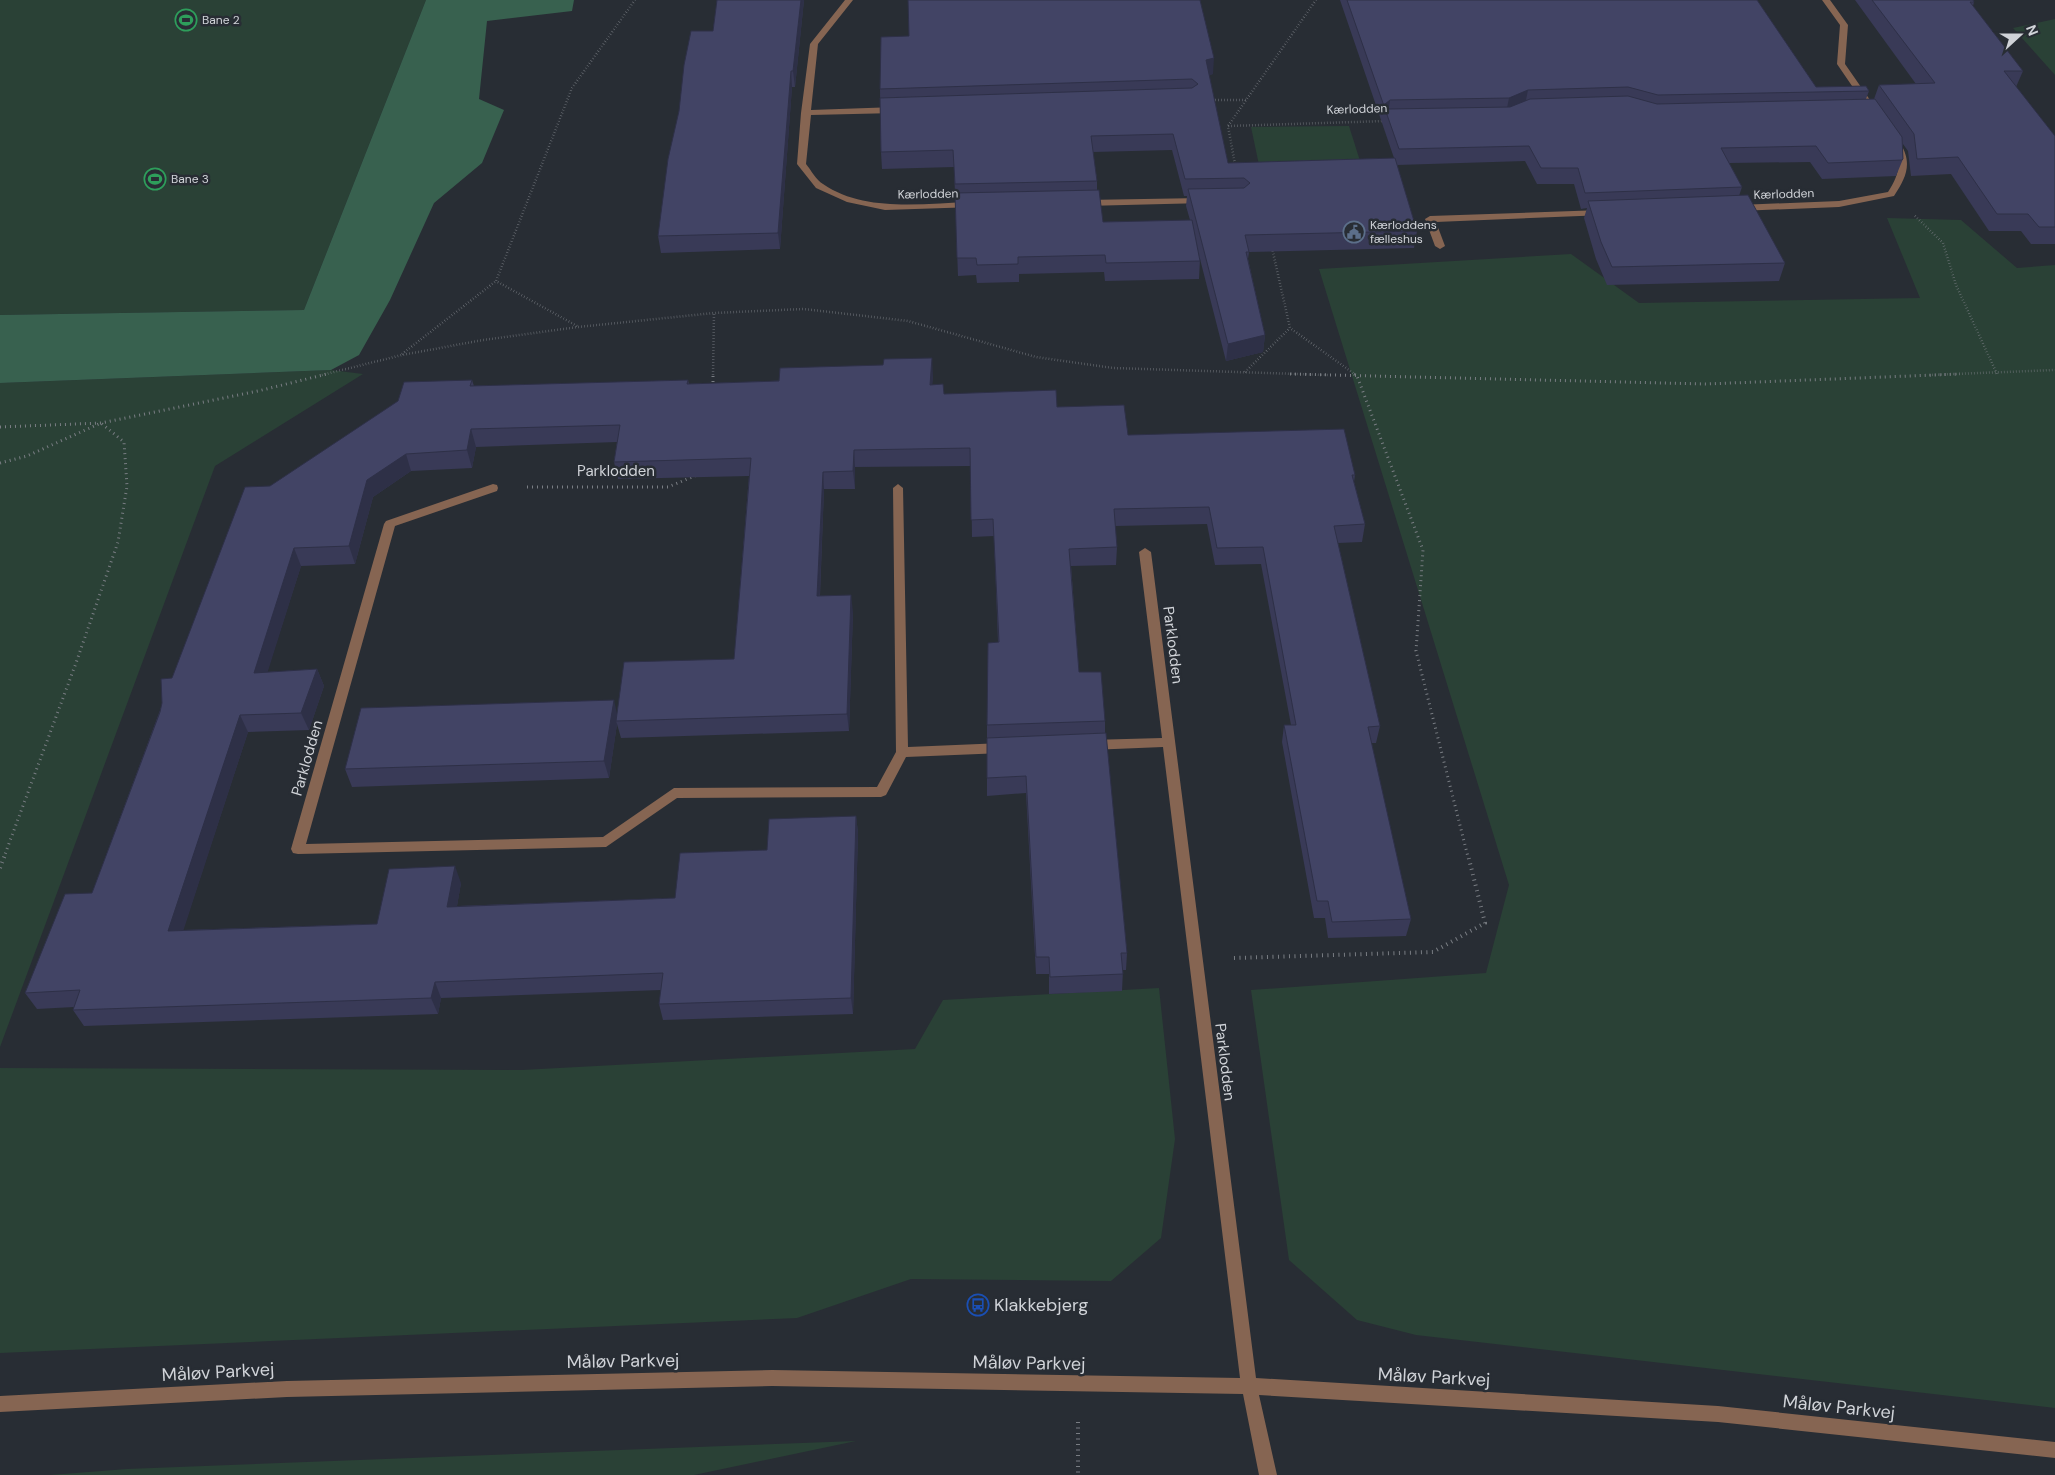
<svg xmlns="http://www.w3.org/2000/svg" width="2055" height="1475" font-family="'DM Sans',sans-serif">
  <rect width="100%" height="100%" fill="#282d34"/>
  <g fill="#2a4136">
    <polygon points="0,0 426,0 304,310 0,315"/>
    <polygon points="2055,19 2055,75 2013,28"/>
    <polygon points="1349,126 1361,164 1259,165 1251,127"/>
    <polygon points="1887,218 1961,220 2017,268 2055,265 2055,1408 1416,1335 1357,1320 1289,1260 1251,990 1486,973 1509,885 1319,269 1571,254 1639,303 1920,298"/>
    <polygon points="331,370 363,374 215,466 0,1047 0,383"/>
    <polygon points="1159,988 1175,1139 1161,1238 1111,1281 911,1279 797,1318 0,1353 0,1068 522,1070 915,1049 943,1000"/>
    <polygon points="856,1441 694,1475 50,1475 127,1469"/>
  </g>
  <polygon fill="#38614f" points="426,0 574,0 572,11 487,21 479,99 504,110 482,163 434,203 390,300 359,355 331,370 0,383 0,315 304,310"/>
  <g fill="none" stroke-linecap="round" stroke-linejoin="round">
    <g stroke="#797d83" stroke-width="2.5" stroke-dasharray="0.5 2.5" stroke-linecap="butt">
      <polyline points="1212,100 1246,100"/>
      <polyline points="1228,126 1385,121"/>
      <polyline points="1235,164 1228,126 1316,0"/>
      <polyline points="1915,216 1943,243 1956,285 1997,374"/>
      <polyline points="1272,248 1290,328 1356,375"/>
      <polyline points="577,326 496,281 572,88 635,0"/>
      <polyline points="402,354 496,281"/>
      <polyline points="1245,372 1290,328"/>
      <polyline points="322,375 402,355 483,340 578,327 714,313 804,309 908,321 1036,357 1113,368 1328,375"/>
      <polyline points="713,375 714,313"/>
      <polyline points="1929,375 2055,370"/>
    </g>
    <g stroke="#797d83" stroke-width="3" stroke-dasharray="1 4" stroke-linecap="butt">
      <polyline points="1290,374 1706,384 1960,374"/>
      <polyline points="1354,374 1357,376 1423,550 1416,651 1468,857"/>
      <polyline points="713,387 713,374"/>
      <polyline points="0,427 101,423 258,391 327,374"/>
      <polyline points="0,463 27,456 101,423 124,442 127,486 118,542 76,663 4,857"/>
      <polyline points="527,487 668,487 697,475"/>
    </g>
    <g stroke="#797d83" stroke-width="4" stroke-dasharray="1 4.5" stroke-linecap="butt">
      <polyline points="0,868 5,855"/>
      <polyline points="1234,958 1433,952 1485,923 1468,855"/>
      <polyline points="1078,1422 1078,1475"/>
    </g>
    <g fill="#866552" fill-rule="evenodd">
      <path d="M845,0H853L818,44L811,110L896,107L900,110L896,113L811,115L806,164C811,170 816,180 823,184C865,213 924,203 972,202L977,205L975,207L885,210L847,202L816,188L797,164L801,113L810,44Z"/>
      <polygon points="1822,0 1830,0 1848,25 1845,64 1870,100 1869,102 1863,102 1837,64 1840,25"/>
      <path d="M1897,142L1900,143C1913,163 1906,178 1894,196L1839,207L1739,211L1734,208L1739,205L1839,201L1888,192C1898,176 1903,163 1893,145Z"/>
      <polygon points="1202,198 1207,201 1205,203 1085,206 1080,203 1085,200"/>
      <polygon points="1602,210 1607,213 1605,215 1436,222 1445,246 1440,249 1435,246 1425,219 1430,216"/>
      <polygon points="493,484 497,485 498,488 497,491 395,526 306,844 603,837 674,788 877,787 896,752 893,488 898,484 903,488 908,747 1003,743 1007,745 1009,748 1007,751 1003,753 906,757 886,795 881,797 677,798 606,847 298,854 293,853 291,849 384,524 386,521"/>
      <polygon points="1145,548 1151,552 1256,1378 1718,1406 2055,1442 2055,1458 1718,1422 1259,1395 1277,1475 1259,1475 1243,1394 772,1386 287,1397 0,1412 0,1396 287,1381 772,1370 1240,1378 1163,747 1090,750 1086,748 1084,745 1086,742 1090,740 1162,738 1139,552"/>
    </g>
  </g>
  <g fill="#393a57" fill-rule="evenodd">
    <polygon points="717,0 804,0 795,87 792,87 780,249 661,253 658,236 679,111 713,31"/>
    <path d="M1340,0H1757L1816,87L1869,91L1866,99H1874L1879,85L1916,84L1855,0H1973L1974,2L1973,6L2023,71L2016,87L2055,136V244H2031L2021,231H1989L1951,174L1911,176L1908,151L1903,144V159L1896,176L1822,179L1810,162L1729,163L1742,187L1739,196L1785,263L1779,281L1607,285L1596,259L1584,218L1587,208L1581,209L1574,184H1537L1525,161L1397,165L1417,231L1414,248L1249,252L1248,259L1265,335L1263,352L1226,361L1200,259L1199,279L1105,281L1104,272L1019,274V282L977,283L976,275L958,276L954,167L882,169L881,152L880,89L1213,74L1209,75L1228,163L1394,158ZM1172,150L1184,196H1187L1186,206L1190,220L1103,222L1097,190V181L1093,152Z"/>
    <polygon points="933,375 932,385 944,394 1057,407 1128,435 1355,475 1354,482 1365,524 1362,542 1338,543 1380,726 1376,743 1371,743 1411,919 1406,936 1328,938 1325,918 1314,918 1282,742 1284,725 1291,725 1261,564 1215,565 1207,524 1115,526 1117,547 1116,565 1071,566 1079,672 1105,721 1105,733 1127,953 1126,970 1123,970 1122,991 1049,994 1049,974 1036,974 1026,793 987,796 987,725 998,642 994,536 972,537 971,466 855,467 855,489 824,489 820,596 853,612 849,731 621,738 617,724 609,778 352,787 345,769 617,714 734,659 749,476 618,479 614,462 617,442 476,447 472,468 411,471 373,497 355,564 301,566 267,672 317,669 324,686 309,730 248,732 183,930 377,924 461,883 457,906 675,898 767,850 856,816 858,833 853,1014 663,1020 659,1004 661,990 441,998 438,1014 84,1026 73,1010 74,1007 37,1009 25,993 92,893 172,678 270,486 472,380 474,386 688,380 689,384"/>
  </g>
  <g fill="#2e3047">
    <polygon points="801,0 804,0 795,87 793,71"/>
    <polygon points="1214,58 1213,74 1204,77 1206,60"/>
    <polygon points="791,71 792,87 780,249 778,233"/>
    <polygon points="1528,90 1525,105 1506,113 1509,98"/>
    <polygon points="1390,100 1388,115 1385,104"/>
    <polygon points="1265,335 1263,352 1226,361 1228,344"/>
    <polygon points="932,358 933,375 931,402 930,385"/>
    <polygon points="471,429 476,447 472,468 467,450"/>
    <polygon points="854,450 855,467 855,489 853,471"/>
    <polygon points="406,454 411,471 373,497 355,564 349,546 367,480"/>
    <polygon points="823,472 824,489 819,613 817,596"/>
    <polygon points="294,548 301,566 262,690 254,673"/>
    <polygon points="851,595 853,612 849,731 847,714"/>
    <polygon points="317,669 324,686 309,730 301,713"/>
    <polygon points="614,700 618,718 616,721 617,724 609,778 604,761"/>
    <polygon points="240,715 248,732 178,947 168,931"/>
    <polygon points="856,816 858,833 853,1014 851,998"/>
    <polygon points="455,866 461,883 454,923 447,907"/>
    <polygon points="435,982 441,998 438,1014 431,998"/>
  </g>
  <g fill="#424465" stroke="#2e3047">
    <polygon points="717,0 801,0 793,71 791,71 778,233 658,236 668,159 679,111 684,65 691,31 713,31"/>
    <polygon points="908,0 1200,0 1214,58 1206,60 1228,163 1395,158 1417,231 1245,235 1249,252 1246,252 1265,335 1228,344 1188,189 1244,188 1250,183 1244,178 1185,179 1173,134 1091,136 1097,181 955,184 953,150 881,152 880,98 1192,88 1198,84 1192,79 880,89 881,37 909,36"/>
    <polygon points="1347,0 1757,0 1816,87 1866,86 1869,91 1658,95 1628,87 1528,90 1509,98 1390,100 1385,104 1389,109 1510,107 1530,99 1628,96 1657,104 1875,99 1902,137 1903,159 1902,160 1828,163 1816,146 1721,148 1742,187 1585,193 1578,168 1541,168 1529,146 1399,149"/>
    <polygon points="1872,0 1973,0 1974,2 1970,2 2023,71 2004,71 2055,136 2055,227 2039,227 2028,214 1997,214 1958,157 1917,159 1914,134 1879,85 1935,83"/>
    <polygon points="1099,190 1103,222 1192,220 1200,261 1106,263 1105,255 1018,257 1018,264 977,265 976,258 957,258 955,193"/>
    <polygon points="1748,195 1785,263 1612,267 1601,242 1588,201"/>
    <polygon points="932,358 930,385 943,384 944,394 1056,390 1057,407 1124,405 1128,435 1344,429 1355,475 1352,475 1365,524 1334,526 1380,726 1368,727 1411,919 1332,922 1328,901 1317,901 1284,725 1296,725 1263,547 1217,548 1209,507 1114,509 1117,547 1069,549 1079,672 1101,672 1105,721 987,725 988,643 999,642 993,519 971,520 970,448 854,450 853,471 823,472 817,596 851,595 847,714 616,721 624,662 734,659 751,458 614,462 620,425 471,429 467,450 406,454 367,480 349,546 294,548 254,673 317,669 301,713 240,715 168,931 377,924 389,869 455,866 447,907 675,898 680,853 767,850 769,819 856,816 851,998 659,1004 663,973 435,982 431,998 73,1010 80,990 25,993 65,894 92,893 160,712 162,703 161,679 172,678 245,487 270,486 398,401 404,382 472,380 470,386 688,380 687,384 779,381 780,368 883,365 884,359"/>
    <polygon points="614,700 604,761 345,769 361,708"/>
    <polygon points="1106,733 1127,953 1121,953 1123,974 1050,977 1049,957 1036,957 1026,776 987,778 987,738"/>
  </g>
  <defs>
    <g id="stadium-ring" transform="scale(1.125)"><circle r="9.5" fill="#282d34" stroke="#2e9e5b" stroke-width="1.5"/><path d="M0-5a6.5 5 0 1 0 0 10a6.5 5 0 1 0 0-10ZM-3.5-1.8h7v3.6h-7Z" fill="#2e9e5b"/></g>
    <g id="civic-ring" transform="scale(1.125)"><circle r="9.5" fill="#282d34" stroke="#5c6f8a" stroke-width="1.5"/><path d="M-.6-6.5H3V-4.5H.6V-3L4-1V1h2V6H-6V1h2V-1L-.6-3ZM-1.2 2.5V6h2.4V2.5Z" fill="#5c6f8a"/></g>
    <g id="bus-ring" transform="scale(1.125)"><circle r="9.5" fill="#282d34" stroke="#1a4fb4" stroke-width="1.5"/><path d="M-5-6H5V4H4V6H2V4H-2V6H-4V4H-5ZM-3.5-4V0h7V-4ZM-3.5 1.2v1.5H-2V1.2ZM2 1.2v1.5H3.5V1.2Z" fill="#1a4fb4"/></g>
  </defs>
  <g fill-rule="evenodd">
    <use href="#stadium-ring" x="186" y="20"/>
    <use href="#stadium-ring" x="155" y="179"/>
    <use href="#civic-ring" x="1354" y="232"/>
    <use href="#bus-ring" x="978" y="1305"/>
  </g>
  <g text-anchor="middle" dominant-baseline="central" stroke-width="5" stroke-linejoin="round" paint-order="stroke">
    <g font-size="12" fill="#d0d3d8" stroke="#282d34" text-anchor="start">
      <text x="202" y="20">Bane 2</text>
      <text x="171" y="179">Bane 3</text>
      <text x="1370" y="225">Kærloddens<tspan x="1370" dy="14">fælleshus</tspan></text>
    </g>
    <g font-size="12" fill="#d0d3d8" stroke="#282d34">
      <text transform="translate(1357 109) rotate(-2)">Kærlodden</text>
      <text transform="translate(928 194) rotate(-1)">Kærlodden</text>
      <text transform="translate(1784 194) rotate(-2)">Kærlodden</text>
    </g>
    <g font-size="15" fill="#d0d3d8" stroke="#282d34">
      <text x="616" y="471">Parklodden</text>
      <text transform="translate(1173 645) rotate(83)">Parklodden</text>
      <text transform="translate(307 758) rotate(-74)">Parklodden</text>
      <text transform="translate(1225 1062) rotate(83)">Parklodden</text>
    </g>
    <g font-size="18" fill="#d0d3d8" stroke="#282d34" text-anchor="start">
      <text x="994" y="1305">Klakkebjerg</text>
    </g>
    <g font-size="18" fill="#d0d3d8" stroke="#282d34">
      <text transform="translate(623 1361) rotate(-1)">Måløv Parkvej</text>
      <text transform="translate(1029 1363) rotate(1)">Måløv Parkvej</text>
      <text transform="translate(218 1372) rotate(-3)">Måløv Parkvej</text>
      <text transform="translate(1434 1377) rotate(3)">Måløv Parkvej</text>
      <text transform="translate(1839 1407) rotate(6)">Måløv Parkvej</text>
    </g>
  </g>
  <g transform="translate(2020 35) rotate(69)" stroke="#282d34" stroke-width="4" paint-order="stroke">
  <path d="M0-4L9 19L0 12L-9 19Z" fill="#d0d3d8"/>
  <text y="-8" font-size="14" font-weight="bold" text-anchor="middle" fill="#d0d3d8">N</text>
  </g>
</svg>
